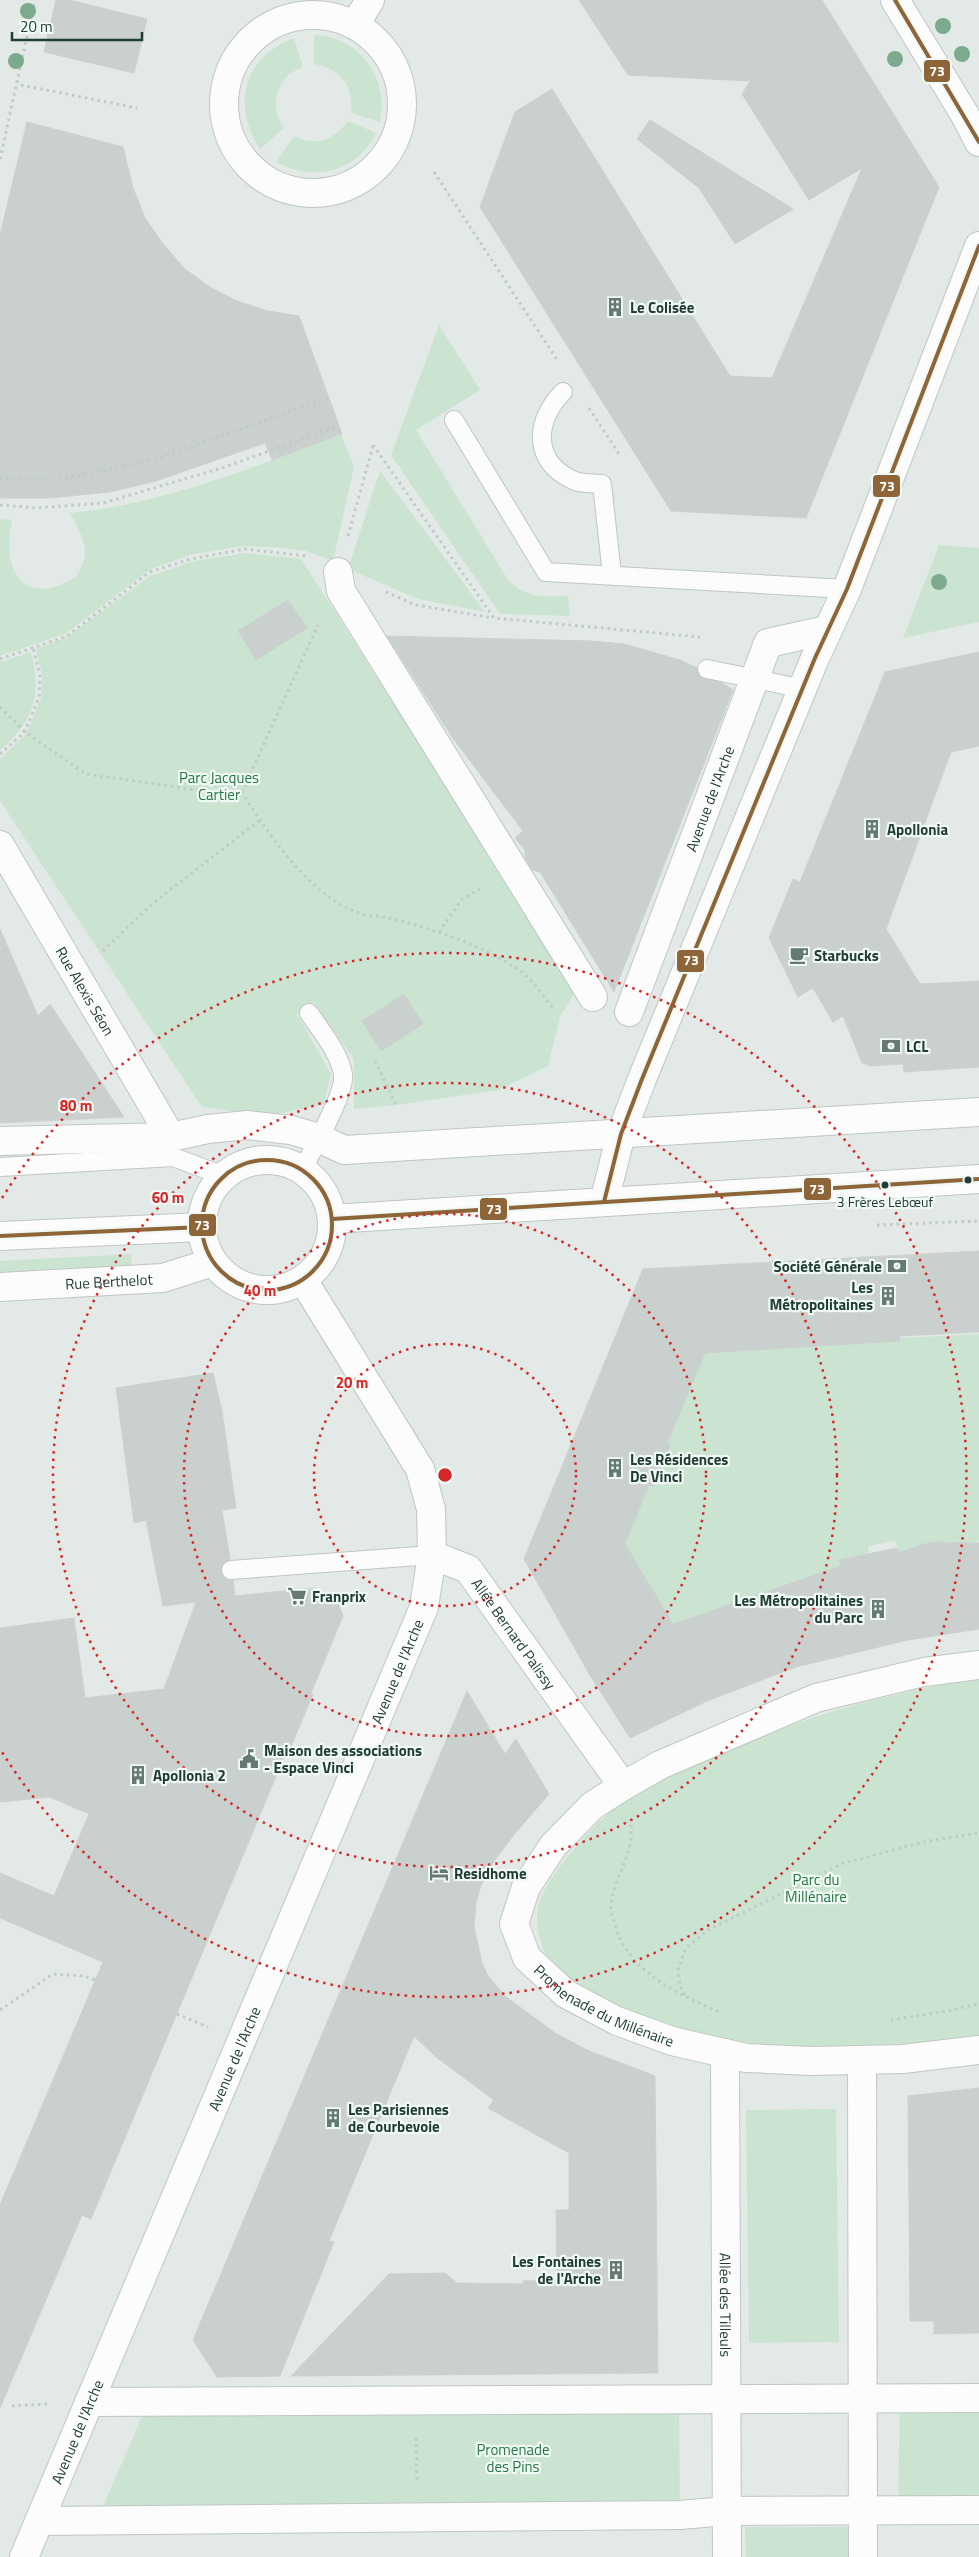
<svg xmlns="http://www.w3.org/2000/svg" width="979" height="2557" font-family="'Titillium Web',sans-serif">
  <rect width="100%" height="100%" fill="#e3e9e6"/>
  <g fill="#cbe4d2">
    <path d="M314,35C359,36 390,79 380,122L351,113C354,87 341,68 314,64Z"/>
    <path d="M294,38L303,67C276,77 268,104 284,128L260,149C231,105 244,56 294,38Z"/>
    <path d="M348,121L376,133C356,173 314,182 276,162L294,136C314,147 335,140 348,121Z"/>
    <path d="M439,325L480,390L416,430L508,580C526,598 544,597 568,596L570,616L500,614L391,455Z"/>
    <path d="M341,435L354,467L333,561L306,551L273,547L242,546L190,555L151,569L65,634L0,656V519L12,520C0,574 26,608 76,577C93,551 83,538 70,513C164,504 254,466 341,435Z"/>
    <polygon points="380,471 485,612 418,599 348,569"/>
    <polygon points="939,545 979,548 979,622 903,638"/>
    <polygon points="246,553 301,559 577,989 560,1016 548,1066 498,1090 396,1105 354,1109 354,1059 313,1002 297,1014 331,1074 324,1104 268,1116 202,1107 0,801 0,759 27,733 41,698 42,675 36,649 67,637 150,576 194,561"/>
    <path d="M31,652C42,695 34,721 0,750V662Z"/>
    <polygon points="131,1254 132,1269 0,1276 0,1261"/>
    <polygon points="979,1334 979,1541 899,1552 895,1541 868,1546 869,1554 839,1560 841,1566 674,1626 621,1554 706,1348"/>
    <path d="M979,1678V2039C934,2044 891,2045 846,2046C820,2046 794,2047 769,2045C704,2038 606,2016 558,1971C544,1958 536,1934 537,1915C538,1896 550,1880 561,1865C583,1837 608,1809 639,1791C672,1771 711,1757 747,1743C772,1733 798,1722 824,1714C875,1699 927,1686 979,1678Z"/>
    <polygon points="836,2109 839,2342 749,2343 746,2110"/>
    <polygon points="679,2398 680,2515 97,2520 148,2403"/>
    <polygon points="900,2398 979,2398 979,2510 898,2511"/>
    <polygon points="745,2527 850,2527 850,2557 746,2557"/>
  </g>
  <g fill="#cad0cd" stroke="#cbd2cf">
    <polygon points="56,0 69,0 147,19 134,73 44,52"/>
    <polygon points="579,0 822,0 939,187 806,518 671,511 480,207 515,112 552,89 730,376 772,378 862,168 809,200 742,94 750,81 628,75"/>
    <polygon points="650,120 793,209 735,244 699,188 637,139"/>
    <polygon points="27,122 123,147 133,188 145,218 163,244 185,269 210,287 237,301 268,311 299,316 342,434 272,460 265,443 156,481 110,492 49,498 0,498 0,235"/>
    <polygon points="288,600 307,628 256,660 238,631"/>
    <polygon points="387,636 592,641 624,644 680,660 697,668 700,677 722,683 733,690 614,992 540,872 532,870 525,858 525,850 515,838 523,831 452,737"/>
    <polygon points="979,652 979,746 951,752 886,929 920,984 979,981 979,1067 904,1072 903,1064 871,1066 862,1063 843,1016 833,1022 813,988 798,997 769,938 793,879 800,882 885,672"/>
    <polygon points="0,929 38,1016 50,1004 124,1117 0,1123"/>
    <polygon points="404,994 423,1024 381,1051 362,1021"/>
    <polygon points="979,1251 979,1332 900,1336 900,1341 705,1353 667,1443 670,1445 653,1486 649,1485 625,1544 673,1624 841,1566 839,1560 897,1548 899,1552 932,1542 979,1543 979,1629 908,1640 796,1667 707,1701 630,1738 591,1677 524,1559 643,1269"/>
    <polygon points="213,1373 222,1411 236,1508 222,1510 230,1559 222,1565 222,1576 227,1580 233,1580 235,1596 313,1588 337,1601 343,1616 311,1693 313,1694 287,1756 285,1755 91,2219 82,2215 0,2408 0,2205 103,1962 0,1918 0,1873 54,1896 89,1814 50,1797 0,1802 0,1628 74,1618 85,1698 164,1689 196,1602 163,1606 146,1520 134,1523 116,1388"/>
    <polygon points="467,1691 505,1754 516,1739 549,1794 513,1836 495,1860 481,1885 476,1903 474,1927 482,1963 488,1976 505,1996 555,2033 587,2050 655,2076 658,2373 291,2376 389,2274 445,2273 457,2283 523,2284 523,2281 557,2280 556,2210 569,2210 569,2153 488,2108 494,2100 436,2057 414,2036 329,2241 334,2242 280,2376 217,2377 193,2340"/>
    <polygon points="979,2088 979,2333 934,2334 934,2321 910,2321 908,2096"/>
  </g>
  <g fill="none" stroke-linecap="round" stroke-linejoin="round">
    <g stroke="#c0c6c3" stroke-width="20">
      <g id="lane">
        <path d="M563,392C534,421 532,463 575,481C582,484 594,483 602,484L612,575"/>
        <polyline points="454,420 546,572 847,589"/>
        <polyline points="707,669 804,689"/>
        <polyline points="0,1167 173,1157 224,1176"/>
        <path d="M302,1170C312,1151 346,1093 343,1074C339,1052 321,1031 309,1013"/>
        <polyline points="231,1570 432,1555"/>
      </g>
    </g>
    <g stroke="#c0c6c3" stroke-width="30">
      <g id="street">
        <polyline points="895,0 965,115 979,142"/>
        <circle cx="313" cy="104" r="89"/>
        <polyline points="355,25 370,0"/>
        <polyline points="338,572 341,591 593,997"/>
        <path id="s1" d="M0,845L171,1137"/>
        <path id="s2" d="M629,1012L768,643L827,630"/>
        <polyline points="0,1141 171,1137 208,1129 247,1125 291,1130 319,1138 344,1150 979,1112"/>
        <circle cx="267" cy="1225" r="65"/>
        <polyline points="604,1202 621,1134 642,1079 815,658 847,589 979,246"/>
        <polyline points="332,1219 979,1179"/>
        <polyline points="0,1236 202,1227"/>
        <path id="s3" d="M0,1287L163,1278L213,1262"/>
        <path id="s4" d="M432,1555L468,1569L623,1786"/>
        <path id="s5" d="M979,1665L924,1672L816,1698L660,1765L623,1786L592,1806L553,1846L526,1887L514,1924L527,1958L566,1994L617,2021L672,2041L746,2058L811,2061L903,2059L979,2050"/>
        <path id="s6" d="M725,2053L727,2557"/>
        <polyline points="862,2060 863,2557"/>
        <polyline points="89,2402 979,2398"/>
        <polyline points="40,2521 680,2515 726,2511 979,2510"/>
        <path id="s7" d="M24,2557L424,1607L432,1555L431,1509L420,1469L303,1280"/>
      </g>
    </g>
    <g stroke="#c0cac6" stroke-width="3" stroke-dasharray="2.5 4" stroke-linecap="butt">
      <polyline points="21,85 137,108"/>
      <polyline points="0,159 35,0"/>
      <polyline points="434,172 558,361"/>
      <polyline points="589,408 621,457"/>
      <polyline points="373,445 494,618 700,637"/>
      <polyline points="0,479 57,480 156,459 328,398"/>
      <polyline points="0,505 36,508 103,503 225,467 338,426"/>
      <polyline points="348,536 373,446"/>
      <polyline points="386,592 416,605 493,618"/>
      <polyline points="0,659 67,636 150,572 191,559 245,549 306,556"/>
      <polyline points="0,707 25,732 86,774 211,792 242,792 318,625"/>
      <polyline points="0,754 25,732 39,697 40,675 33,648"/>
      <path d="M242,792C267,833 311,897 359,913C368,917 379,915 389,918C436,930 481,944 522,972C534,981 544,998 554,1009"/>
      <polyline points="439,932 462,899 483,887"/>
      <polyline points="103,951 152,904 259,821"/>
      <polyline points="375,1061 396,1105"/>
      <polyline points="877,1225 979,1221"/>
      <path d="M631,1825C634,1856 613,1877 611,1906C610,1912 614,1919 615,1925C627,1971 679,1995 720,2012"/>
      <polyline points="685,1995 680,1986 678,1969 686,1948 708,1930 841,1864 927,1841 979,1833"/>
      <polyline points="0,2010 53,1974 84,1976 95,1980"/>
      <polyline points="177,2014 208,2027"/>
      <polyline points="891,2020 947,2011 979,2004"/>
      <polyline points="12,2406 49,2404"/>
      <polyline points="416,2438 417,2482"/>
    </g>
    <use href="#lane" stroke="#fbfcfb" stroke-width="18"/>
    <use href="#street" stroke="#fbfcfb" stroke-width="28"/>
    <g stroke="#f1f9f5" stroke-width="8">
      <g id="bus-1">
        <polyline points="895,0 979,142"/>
        <circle cx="267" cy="1225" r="65"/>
        <polyline points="604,1202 621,1134 642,1079 815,658 847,589 979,246"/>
        <polyline points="332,1219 979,1179"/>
        <polyline points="0,1236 202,1227"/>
      </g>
    </g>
    <use href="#bus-1" stroke="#8d6538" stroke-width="4"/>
  </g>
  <g fill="#7caa8d">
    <circle cx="28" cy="11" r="8"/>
    <circle cx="943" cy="26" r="8"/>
    <circle cx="962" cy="54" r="8"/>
    <circle cx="895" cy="59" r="8"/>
    <circle cx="16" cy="61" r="8"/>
    <circle cx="939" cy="582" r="8"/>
  </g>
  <g fill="none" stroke="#d62828" stroke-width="2.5" stroke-dasharray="2.5 5">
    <circle cx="445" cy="1475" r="131"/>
    <circle cx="445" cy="1475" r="261"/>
    <circle cx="445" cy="1475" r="392"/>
    <path d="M2 1198A522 522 0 1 1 2 1752"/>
  </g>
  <defs>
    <g id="building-bare" transform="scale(1.5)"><path d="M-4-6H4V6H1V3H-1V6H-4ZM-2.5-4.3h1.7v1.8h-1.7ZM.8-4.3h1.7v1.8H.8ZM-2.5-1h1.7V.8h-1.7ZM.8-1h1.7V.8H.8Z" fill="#647a73" stroke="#f1f9f5" stroke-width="2.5" paint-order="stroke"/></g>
    <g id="cafe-bare" transform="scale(1.5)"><path d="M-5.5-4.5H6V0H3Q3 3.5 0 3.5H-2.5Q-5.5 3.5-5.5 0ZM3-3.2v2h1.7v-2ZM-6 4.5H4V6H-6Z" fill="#647a73" stroke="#f1f9f5" stroke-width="2.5" paint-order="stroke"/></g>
    <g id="bank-bare" transform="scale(1.5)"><path d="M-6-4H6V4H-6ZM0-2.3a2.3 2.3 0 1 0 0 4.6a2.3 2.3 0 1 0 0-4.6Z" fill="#647a73" stroke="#f1f9f5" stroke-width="2.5" paint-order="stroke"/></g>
    <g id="supermarket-bare" transform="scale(1.5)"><path d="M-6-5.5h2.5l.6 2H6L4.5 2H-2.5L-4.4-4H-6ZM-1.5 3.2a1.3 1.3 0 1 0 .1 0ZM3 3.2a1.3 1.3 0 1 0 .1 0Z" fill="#647a73" stroke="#f1f9f5" stroke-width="2.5" paint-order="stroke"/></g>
    <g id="civic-bare" transform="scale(1.5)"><path d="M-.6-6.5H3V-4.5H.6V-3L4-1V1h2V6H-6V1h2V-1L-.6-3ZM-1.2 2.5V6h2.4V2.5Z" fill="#647a73" stroke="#f1f9f5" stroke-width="2.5" paint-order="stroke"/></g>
    <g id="hotel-bare" transform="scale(1.5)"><path d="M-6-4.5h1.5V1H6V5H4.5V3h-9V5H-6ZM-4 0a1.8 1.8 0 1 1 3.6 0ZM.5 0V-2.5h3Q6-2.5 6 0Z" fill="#647a73" stroke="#f1f9f5" stroke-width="2.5" paint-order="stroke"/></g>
  </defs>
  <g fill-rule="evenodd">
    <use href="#building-bare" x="615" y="307"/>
    <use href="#building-bare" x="872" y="829"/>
    <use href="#cafe-bare" x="799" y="955"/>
    <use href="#bank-bare" x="891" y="1046"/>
    <use href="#bank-bare" x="897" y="1266"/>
    <use href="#building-bare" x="888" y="1296"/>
    <use href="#building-bare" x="615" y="1468"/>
    <use href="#supermarket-bare" x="297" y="1596"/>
    <use href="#building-bare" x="878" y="1609"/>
    <use href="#civic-bare" x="249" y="1759"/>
    <use href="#building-bare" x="138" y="1775"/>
    <use href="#hotel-bare" x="439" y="1873"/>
    <use href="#building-bare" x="333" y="2118"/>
    <use href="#building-bare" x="616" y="2270"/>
  </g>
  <g fill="#203e35" stroke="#f1f9f5" stroke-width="2">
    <circle cx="968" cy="1180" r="4.5"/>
    <circle cx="885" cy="1185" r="4.5"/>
  </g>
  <g text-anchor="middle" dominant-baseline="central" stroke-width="4.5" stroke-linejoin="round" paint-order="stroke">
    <g font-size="14" fill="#203e35" stroke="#f1f9f5">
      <text x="885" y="1201">3 Frères Lebœuf</text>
    </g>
    <g font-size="15" font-weight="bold" fill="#203e35" stroke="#f1f9f5" text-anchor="start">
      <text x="630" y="307">Le Colisée</text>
      <text x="887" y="829">Apollonia</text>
      <text x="814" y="955">Starbucks</text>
      <text x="906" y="1046">LCL</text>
      <text x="882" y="1266" text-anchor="end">Société Générale</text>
      <text x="873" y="1287" text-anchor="end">Les<tspan x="873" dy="17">Métropolitaines</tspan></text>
      <text x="630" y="1459">Les Résidences<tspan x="630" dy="17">De Vinci</tspan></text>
      <text x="312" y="1596">Franprix</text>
      <text x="863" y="1600" text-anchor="end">Les Métropolitaines<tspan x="863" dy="17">du Parc</tspan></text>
      <text x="264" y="1750">Maison des associations<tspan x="264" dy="17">- Espace Vinci</tspan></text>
      <text x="153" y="1775">Apollonia 2</text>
      <text x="454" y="1873">Residhome</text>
      <text x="348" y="2109">Les Parisiennes<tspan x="348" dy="17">de Courbevoie</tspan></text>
      <text x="601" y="2261" text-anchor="end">Les Fontaines<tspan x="601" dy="17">de l'Arche</tspan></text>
    </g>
    <g font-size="15" fill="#277744" stroke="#f1f9f5">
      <text x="219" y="777">Parc Jacques<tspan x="219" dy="17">Cartier</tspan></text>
      <text x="816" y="1879">Parc du<tspan x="816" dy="17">Millénaire</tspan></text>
      <text x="513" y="2449">Promenade<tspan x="513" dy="17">des Pins</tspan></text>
    </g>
    <g font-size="15" fill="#203e35" stroke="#f1f9f5">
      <text stroke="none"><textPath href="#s2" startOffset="228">Avenue de l'Arche</textPath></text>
      <text stroke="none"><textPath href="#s1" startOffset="169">Rue Alexis Séon</textPath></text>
      <text stroke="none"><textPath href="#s3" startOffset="109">Rue Berthelot</textPath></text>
      <text stroke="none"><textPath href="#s4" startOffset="118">Allée Bernard Palissy</textPath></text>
      <text stroke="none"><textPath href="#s7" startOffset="961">Avenue de l'Arche</textPath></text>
      <text stroke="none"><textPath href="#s5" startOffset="688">Promenade du Millénaire</textPath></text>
      <text stroke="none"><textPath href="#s7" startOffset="541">Avenue de l'Arche</textPath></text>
      <text stroke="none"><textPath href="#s6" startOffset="252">Allée des Tilleuls</textPath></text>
      <text stroke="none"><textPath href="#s7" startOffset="136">Avenue de l'Arche</textPath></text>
    </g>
  </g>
  <circle cx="445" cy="1475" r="8" fill="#d62828" stroke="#f1f9f5" stroke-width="2.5"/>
  <g font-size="15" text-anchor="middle" font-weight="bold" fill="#d62828" stroke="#f1f9f5" stroke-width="4.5" stroke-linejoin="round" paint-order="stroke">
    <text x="76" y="1111">80 m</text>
    <text x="168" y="1203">60 m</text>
    <text x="260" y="1296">40 m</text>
    <text x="352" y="1388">20 m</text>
  </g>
  <g stroke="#f1f9f5" stroke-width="2">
    <rect x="923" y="59" width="28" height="24" rx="5" fill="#8d6538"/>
    <rect x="872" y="474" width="29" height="24" rx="5" fill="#8d6538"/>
    <rect x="676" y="949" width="29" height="24" rx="5" fill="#8d6538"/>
    <rect x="803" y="1177" width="29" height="24" rx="5" fill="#8d6538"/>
    <rect x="479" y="1197" width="29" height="24" rx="5" fill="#8d6538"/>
    <rect x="188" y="1213" width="29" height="24" rx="5" fill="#8d6538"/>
  </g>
  <g font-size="14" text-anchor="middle" font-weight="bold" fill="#fff">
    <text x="937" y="76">73</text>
    <text x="887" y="491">73</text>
    <text x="691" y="965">73</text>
    <text x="817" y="1194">73</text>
    <text x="494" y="1214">73</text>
    <text x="202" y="1230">73</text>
  </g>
  <path d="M12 32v8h130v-8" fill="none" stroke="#203e35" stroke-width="2.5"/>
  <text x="20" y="32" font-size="15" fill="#203e35" stroke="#f1f9f5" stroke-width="4" paint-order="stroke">20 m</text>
</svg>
